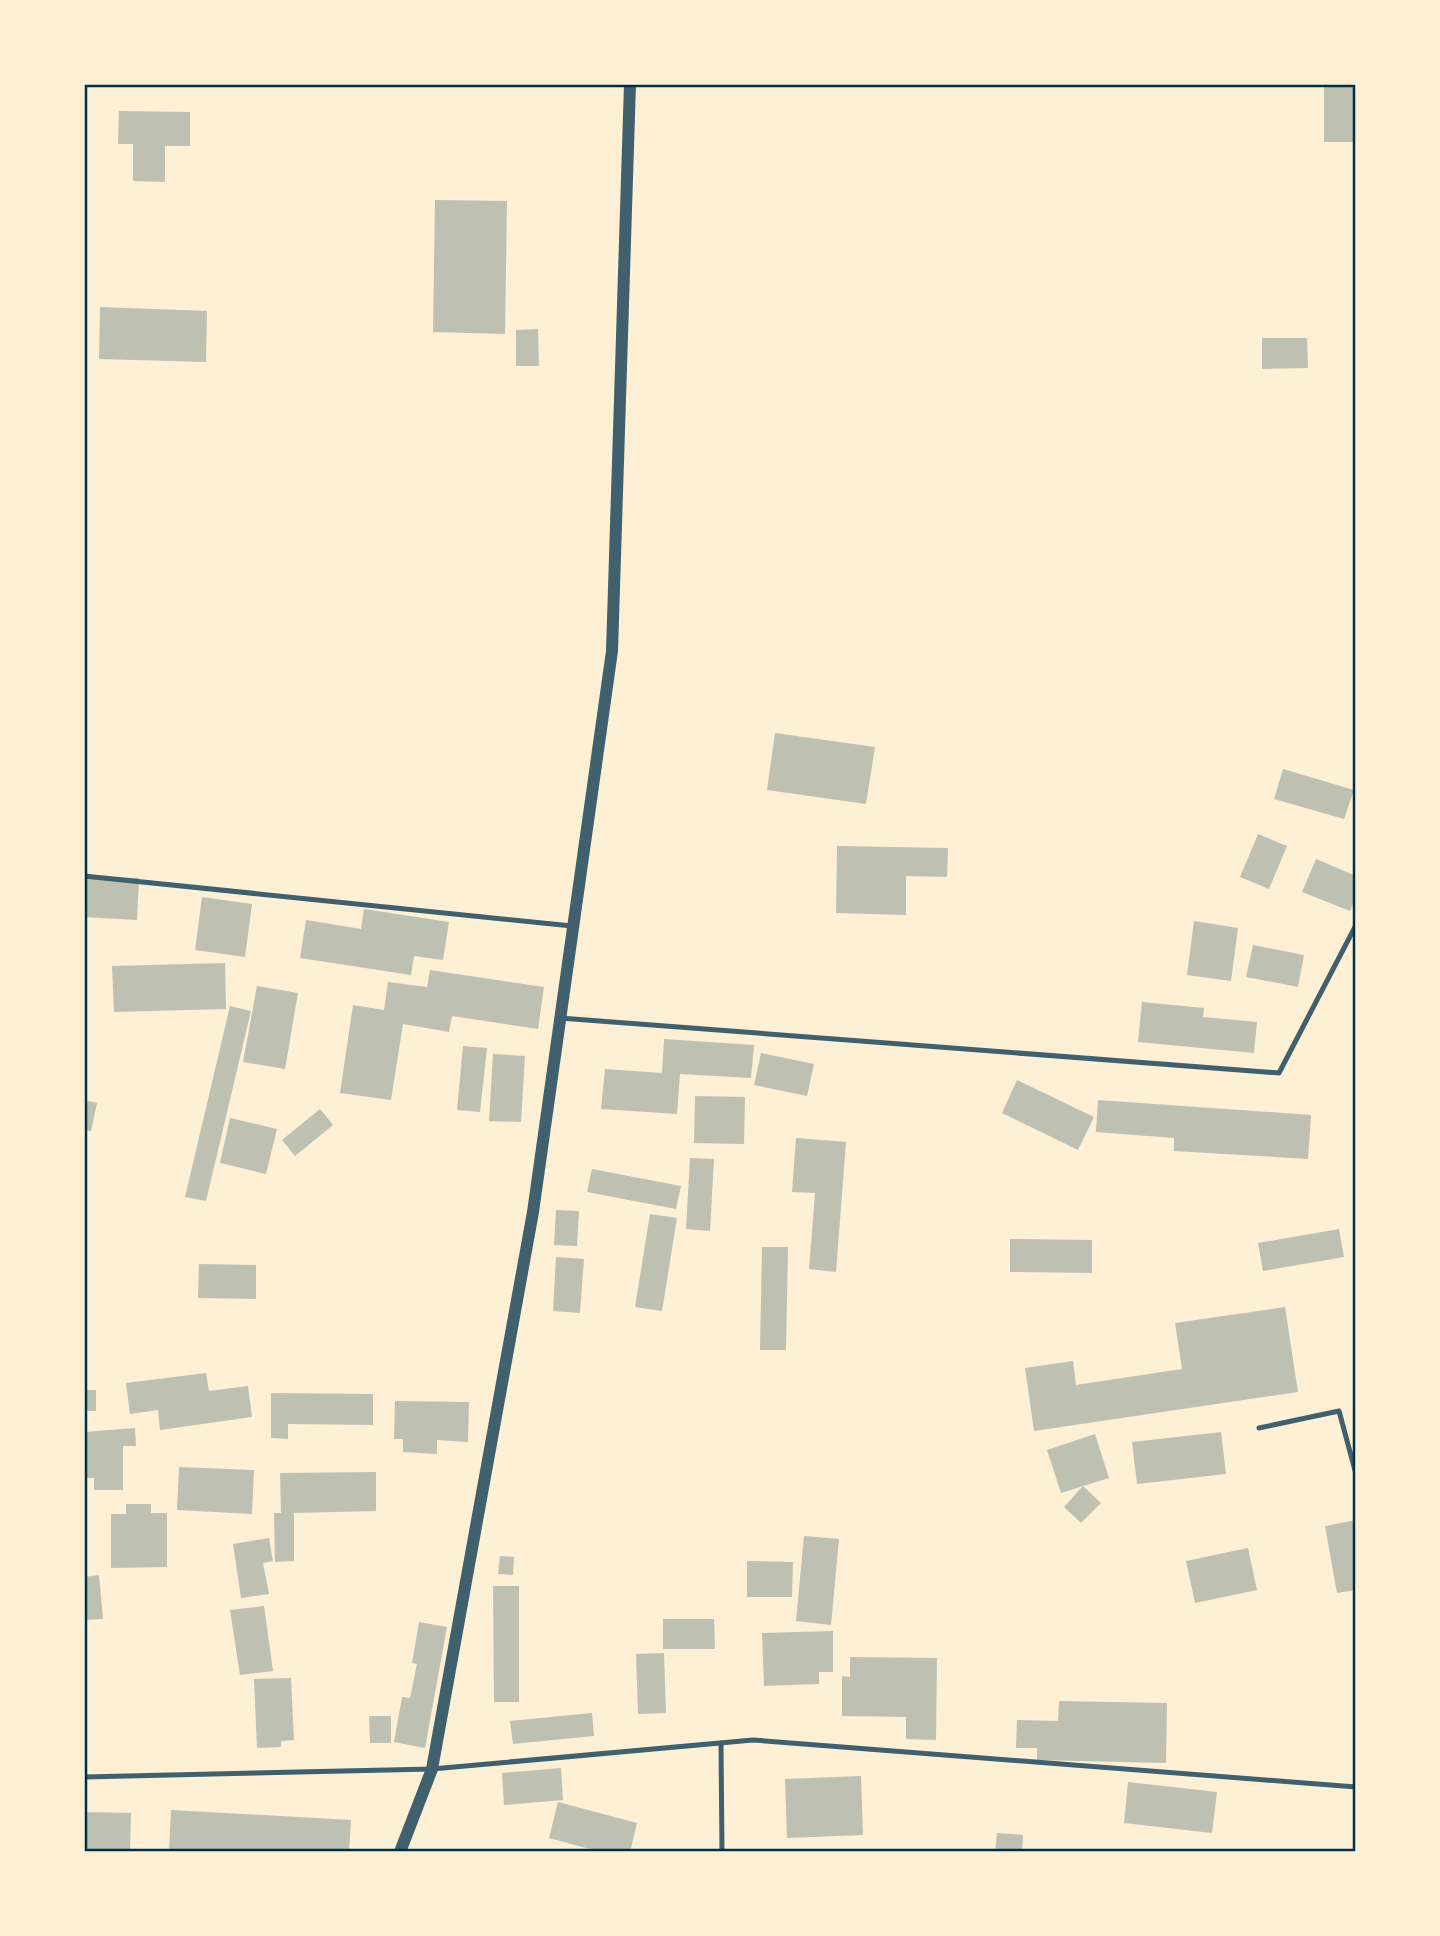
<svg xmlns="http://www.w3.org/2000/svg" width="1440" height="1936" font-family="Helvetica,sans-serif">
  <rect width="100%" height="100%" fill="#fdf0d5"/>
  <g fill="#bec0b2">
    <rect x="1324" y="84" width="32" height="58"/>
    <polygon points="119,111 190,112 190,146 165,146 165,182 133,181 133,144 118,144"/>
    <polygon points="435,200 507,201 505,334 433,332"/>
    <polygon points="100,307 207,311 206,362 99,359"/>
    <polygon points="538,329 539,366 516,366 516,330"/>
    <polygon points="1262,338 1307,338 1308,368 1262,369"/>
    <polygon points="775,733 875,747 866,804 767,790"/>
    <polygon points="1283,769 1354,790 1344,819 1274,799"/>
    <polygon points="1258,834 1287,846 1269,889 1240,877"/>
    <polygon points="837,846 948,848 947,877 906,876 906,915 836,913"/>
    <polygon points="1316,859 1356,876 1356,896 1350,911 1302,892"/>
    <polygon points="84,876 139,878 137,920 84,917"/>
    <polygon points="202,897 252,904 245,957 195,950"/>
    <polygon points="364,909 449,922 443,960 414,956 411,975 300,958 306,920 361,929"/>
    <polygon points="1194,921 1238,928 1231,981 1187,975"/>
    <polygon points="1253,945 1304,955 1298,987 1246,977"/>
    <polygon points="225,963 226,1009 114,1012 112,966"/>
    <polygon points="430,970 544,987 538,1029 452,1016 449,1032 403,1024 391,1100 340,1093 353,1005 384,1010 388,982 427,987"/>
    <polygon points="257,986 298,993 285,1069 243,1062"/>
    <polygon points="1142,1002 1204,1008 1203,1017 1257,1022 1254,1053 1138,1042"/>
    <polygon points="230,1006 251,1011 206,1201 185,1197"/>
    <polygon points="664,1039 754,1045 751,1078 680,1074 677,1114 601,1109 605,1069 662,1073"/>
    <polygon points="463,1046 487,1048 480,1112 457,1110"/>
    <polygon points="761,1053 814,1064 807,1096 754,1085"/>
    <polygon points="493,1054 525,1056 521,1122 489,1121"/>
    <polygon points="1017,1080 1094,1117 1078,1150 1002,1113"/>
    <polygon points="695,1096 745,1097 744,1144 694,1143"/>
    <polygon points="84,1100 97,1103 91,1131 84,1130"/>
    <polygon points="1098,1100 1311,1115 1308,1159 1174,1151 1174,1138 1096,1132"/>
    <polygon points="320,1109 333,1125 295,1156 282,1140"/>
    <polygon points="230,1118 277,1129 266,1174 220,1163"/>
    <polygon points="796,1138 846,1142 836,1272 809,1269 815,1193 792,1192"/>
    <polygon points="690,1158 714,1159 710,1231 686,1229"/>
    <polygon points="592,1169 681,1186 676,1209 587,1192"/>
    <polygon points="556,1210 579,1211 577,1246 554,1245"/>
    <polygon points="650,1214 677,1218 662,1311 635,1307"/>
    <polygon points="1339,1229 1344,1257 1263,1271 1258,1243"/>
    <polygon points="1010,1239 1092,1240 1092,1273 1010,1272"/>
    <polygon points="762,1247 788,1247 786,1350 760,1350"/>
    <polygon points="556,1257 584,1259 580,1313 553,1311"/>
    <polygon points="199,1264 256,1265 256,1299 198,1298"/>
    <polygon points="1285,1307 1298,1392 1034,1431 1025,1368 1073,1361 1076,1385 1182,1369 1175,1323"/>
    <polygon points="206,1373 209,1391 248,1386 252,1417 160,1430 158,1410 130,1414 126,1383"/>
    <rect x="84" y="1390" width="12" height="21"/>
    <polygon points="271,1393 373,1394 373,1425 288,1424 288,1439 271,1438"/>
    <polygon points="395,1401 469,1402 468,1442 437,1440 437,1454 403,1452 403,1439 394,1439"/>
    <polygon points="135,1428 136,1446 123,1446 123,1490 94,1490 94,1478 84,1478 84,1432"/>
    <polygon points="1221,1432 1226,1474 1137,1484 1132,1442"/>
    <polygon points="1095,1434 1109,1478 1061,1493 1047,1450"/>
    <polygon points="179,1467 254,1470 252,1514 177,1510"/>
    <polygon points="376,1472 376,1511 294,1513 294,1561 275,1562 274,1513 281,1513 280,1473"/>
    <polygon points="1083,1486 1101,1503 1081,1523 1064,1507"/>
    <polygon points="126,1504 151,1504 151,1513 167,1513 167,1567 111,1568 111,1514 126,1514"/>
    <polygon points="1356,1520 1356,1590 1337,1593 1325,1526"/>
    <polygon points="804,1536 839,1539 831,1625 796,1621"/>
    <polygon points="269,1538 273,1561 263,1563 269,1594 241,1598 233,1544"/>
    <polygon points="1248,1548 1257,1590 1195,1603 1186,1561"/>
    <polygon points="500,1556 514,1557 513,1575 498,1574"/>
    <polygon points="747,1561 793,1562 792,1597 747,1597"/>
    <polygon points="99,1575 103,1619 84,1620 84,1577"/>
    <polygon points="493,1586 519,1586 519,1702 494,1702"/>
    <polygon points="264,1606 273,1671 240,1675 230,1610"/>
    <polygon points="663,1619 714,1619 715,1649 663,1649"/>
    <polygon points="419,1622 447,1627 425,1748 394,1742 402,1697 410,1698 417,1664 412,1663"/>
    <polygon points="833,1631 833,1672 819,1672 819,1684 764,1686 762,1633"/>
    <polygon points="664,1653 666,1713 638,1714 636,1654"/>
    <polygon points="850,1657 937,1658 936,1740 906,1739 906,1717 842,1716 842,1676 850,1677"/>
    <polygon points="291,1678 294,1740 281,1741 281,1747 257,1748 254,1679"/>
    <polygon points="1059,1701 1167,1703 1166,1763 1037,1760 1037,1748 1016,1748 1017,1720 1058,1721"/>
    <polygon points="592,1713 594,1736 513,1744 510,1721"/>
    <polygon points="369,1716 391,1716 391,1743 370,1743"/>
    <polygon points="561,1768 563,1800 504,1805 502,1773"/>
    <polygon points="861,1776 863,1835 787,1838 785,1779"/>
    <polygon points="1128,1782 1217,1792 1212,1833 1124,1823"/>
    <polygon points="558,1802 637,1823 630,1852 601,1852 549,1838"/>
    <polygon points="171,1810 351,1820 349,1852 169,1852"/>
    <polygon points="85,1812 131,1813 130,1852 84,1852"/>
    <polygon points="997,1833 1023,1835 1022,1852 995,1852"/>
  </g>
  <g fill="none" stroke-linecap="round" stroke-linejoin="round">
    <g stroke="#3f606c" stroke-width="5">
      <polyline points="84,876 572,926"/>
      <polyline points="560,1018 1279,1073 1356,925"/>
      <polyline points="1259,1428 1339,1411 1356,1474"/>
      <polyline points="721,1743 722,1852"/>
      <polyline points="84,1777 432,1769 753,1740 1356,1787"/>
    </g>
    <polyline stroke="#3f606c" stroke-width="12" points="400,1852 432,1769 533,1212 612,651 630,84"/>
  </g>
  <rect width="1440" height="1936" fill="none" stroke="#fdf0d5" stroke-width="172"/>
  <rect x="86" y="86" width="1268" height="1764" fill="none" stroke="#003049" stroke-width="2.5"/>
</svg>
